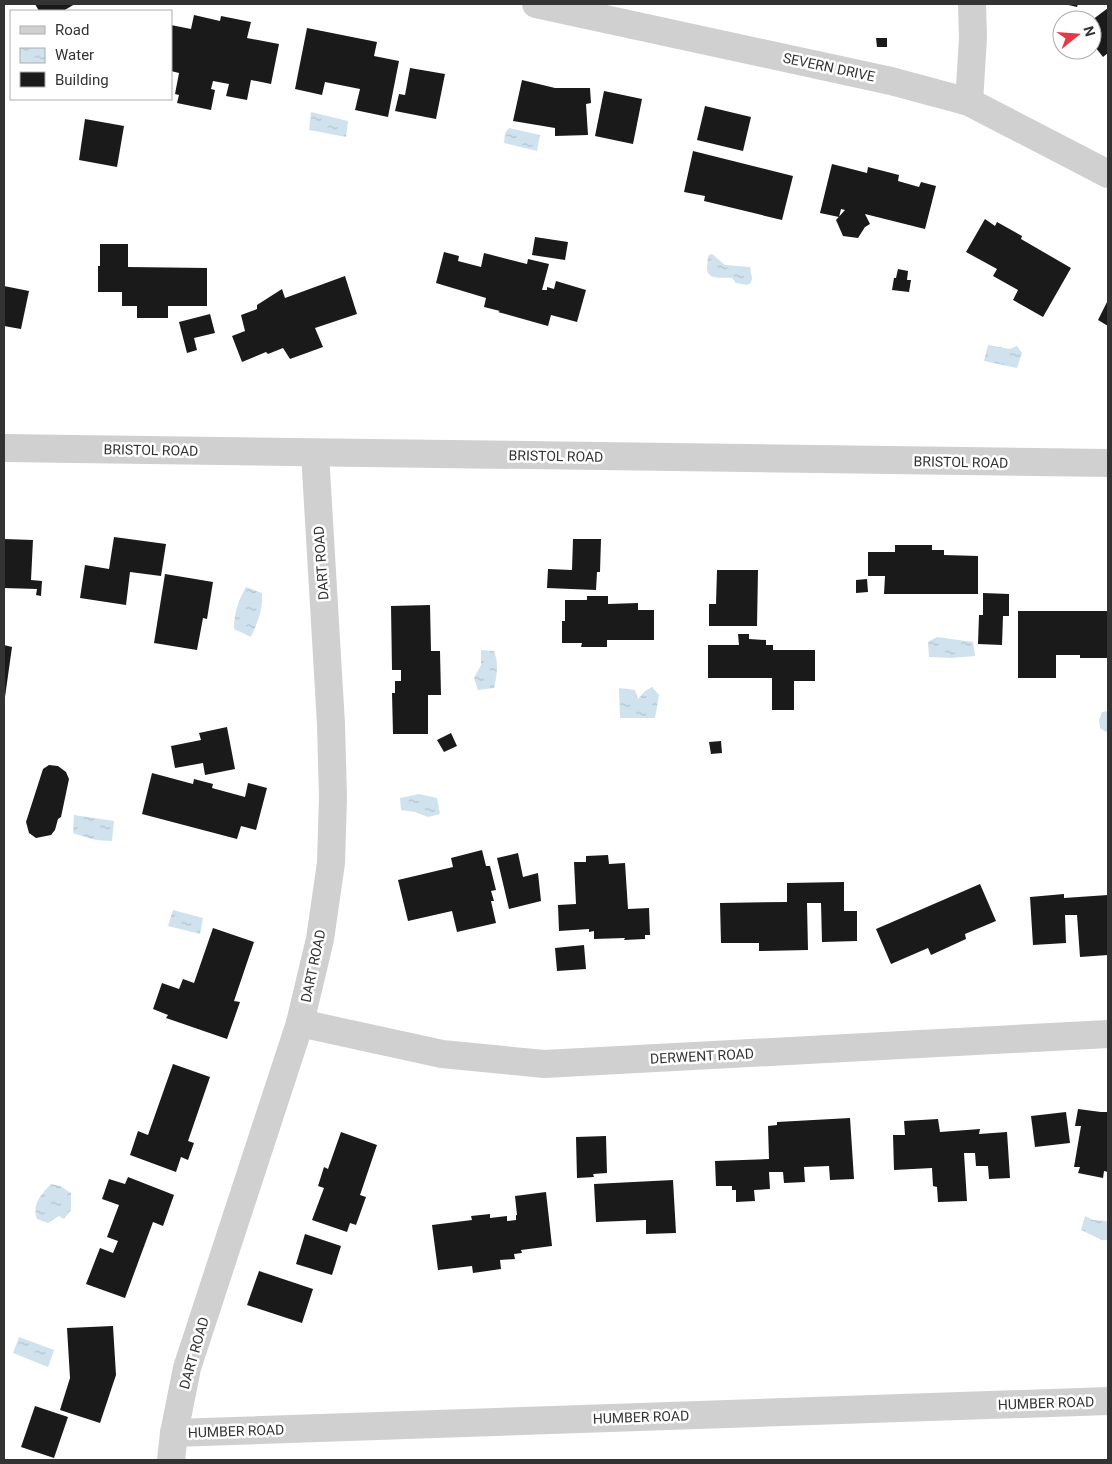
<svg xmlns="http://www.w3.org/2000/svg" width="1112" height="1464" font-family="Roboto,sans-serif">
  <defs>
    <pattern id="water-ripples" width="26" height="14" patternUnits="userSpaceOnUse" patternTransform="scale(1.25)"><rect width="26" height="14" fill="#cfe2ee"/><path d="M2 4q2-2 4 0t4 0M15 11q2-2 4 0t4 0" fill="none" stroke="#b2c2cd"/></pattern>
  </defs>
  <rect width="100%" height="100%" fill="#fff"/>
  <g fill="url(#water-ripples)">
    <polygon points="311,112 348,121 346,137 309,130"/>
    <polygon points="509,128 540,135 537,151 504,143 505,133"/>
    <path d="M712,254L725,265L750,267L752,278L751,283L747,285L736,283L732,278C721,277 706,281 707,266C708,261 707,259 709,255Z"/>
    <polygon points="988,345 1010,349 1017,346 1022,353 1017,368 984,361"/>
    <path d="M246,587L262,593C263,610 258,621 251,637L234,629C234,613 238,601 246,587Z"/>
    <polygon points="937,637 973,642 975,656 951,658 929,657 928,642"/>
    <path d="M481,650L494,651C499,664 497,675 494,688L478,690L474,678L481,665Z"/>
    <polygon points="652,687 659,695 655,718 620,718 619,688 635,690 638,699 645,691"/>
    <polygon points="1108,711 1108,731 1106,732 1100,728 1099,720 1102,712"/>
    <polygon points="419,794 437,798 440,814 428,817 415,812 401,810 400,798"/>
    <path d="M74,815L114,821L112,841C97,841 87,838 73,833Z"/>
    <polygon points="173,910 203,918 200,934 168,926"/>
    <path d="M51,1184L60,1186L71,1193V1210L64,1219L59,1216L48,1223L37,1219C32,1203 41,1195 51,1184Z"/>
    <polygon points="1085,1216 1093,1220 1108,1221 1108,1240 1102,1240 1081,1230"/>
    <polygon points="19,1337 54,1350 48,1367 13,1353"/>
  </g>
  <g fill="#1a1a1a">
    <polygon points="35,4 75,4 63,11 39,11"/>
    <polygon points="1064,4 1078,4 1077,7"/>
    <polygon points="1108,8 1108,53 1103,57 1092,43 1092,20"/>
    <polygon points="194,15 220,21 221,16 251,22 247,38 279,44 271,84 251,80 247,100 226,96 229,84 213,81 211,89 215,90 211,110 177,103 179,95 175,94 179,73 171,71 171,25 191,29"/>
    <polygon points="307,28 377,42 374,56 399,61 388,117 355,110 360,89 325,82 322,95 295,89"/>
    <polygon points="876,38 887,38 887,47 877,47"/>
    <polygon points="410,68 445,74 436,119 395,111 399,94 405,95"/>
    <polygon points="522,80 555,88 590,88 591,103 586,104 588,135 555,136 555,128 513,121"/>
    <polygon points="604,91 642,99 633,144 595,136"/>
    <polygon points="705,106 751,117 743,151 697,140"/>
    <polygon points="85,119 124,126 117,167 79,160"/>
    <polygon points="693,151 793,176 782,220 704,201 705,196 684,192"/>
    <polygon points="832,164 867,173 868,167 899,175 898,181 919,187 921,182 936,186 925,229 865,214 870,224 865,227 858,238 843,236 836,220 845,210 841,209 839,217 820,213"/>
    <polygon points="985,219 995,226 997,222 1022,236 1021,239 1071,268 1043,317 1013,300 1018,290 993,276 997,269 966,252"/>
    <polygon points="535,237 568,242 565,260 532,255"/>
    <polygon points="100,244 128,244 128,267 207,268 207,306 168,306 168,318 137,318 137,306 122,306 122,292 98,292 98,266 100,266"/>
    <polygon points="444,252 459,256 458,261 481,267 484,253 527,264 528,259 549,264 542,290 547,290 547,287 554,289 556,281 586,290 577,322 551,315 548,326 498,312 500,311 484,307 486,298 436,283"/>
    <polygon points="898,269 908,271 907,280 911,280 909,292 892,290 894,278 896,278"/>
    <polygon points="345,276 357,314 315,328 323,347 290,359 283,348 268,354 266,352 242,362 232,336 245,331 241,315 257,309 257,305 282,289 285,298"/>
    <polygon points="4,286 29,291 21,329 4,326"/>
    <polygon points="1108,300 1108,326 1098,320"/>
    <polygon points="210,314 215,333 194,338 197,350 187,353 179,322"/>
    <polygon points="114,537 166,544 161,576 130,572 126,605 80,598 85,565 109,569"/>
    <polygon points="4,539 33,540 31,580 42,581 41,596 36,595 37,589 4,588"/>
    <polygon points="573,539 601,539 600,572 597,572 596,590 547,588 548,569 572,570"/>
    <polygon points="895,545 932,545 932,550 944,550 944,555 978,556 978,594 884,594 885,576 868,576 868,552 895,552"/>
    <polygon points="717,570 758,570 757,626 709,626 709,604 716,604"/>
    <polygon points="165,574 213,582 207,619 203,618 197,650 154,643"/>
    <polygon points="867,579 868,592 856,593 856,580"/>
    <polygon points="983,593 1009,594 1009,616 1003,616 1002,645 978,644 979,615 983,615"/>
    <polygon points="587,596 608,596 608,604 638,603 638,610 654,610 654,640 607,640 607,647 581,647 582,643 562,643 562,621 565,621 565,600 587,600"/>
    <polygon points="430,605 431,651 440,651 441,695 428,695 428,734 393,734 392,693 395,693 395,681 401,681 401,670 392,670 391,606"/>
    <polygon points="1018,611 1108,611 1107,658 1080,658 1080,655 1056,655 1056,678 1018,678"/>
    <polygon points="738,634 749,634 749,639 766,640 766,645 773,645 773,650 815,650 815,681 794,681 794,710 772,710 772,678 708,678 708,645 739,645"/>
    <polygon points="4,645 12,647 5,697 4,697"/>
    <polygon points="227,727 235,769 205,775 203,763 175,768 171,746 201,740 199,733"/>
    <polygon points="451,733 457,746 444,752 437,740"/>
    <polygon points="721,741 722,753 711,754 709,742"/>
    <polygon points="49,765 58,766 66,772 69,779 61,817 58,819 55,830 51,835 36,838 29,833 26,822 43,769"/>
    <polygon points="152,773 193,784 194,779 213,784 212,788 245,797 248,783 267,788 256,830 241,826 237,839 142,814"/>
    <polygon points="482,850 486,866 490,866 496,890 491,891 494,901 491,901 496,923 457,932 452,911 408,921 398,880 453,867 451,858"/>
    <polygon points="518,853 523,877 538,873 541,901 509,909 497,858"/>
    <polygon points="608,855 609,864 625,863 628,909 649,908 650,935 645,935 645,939 624,940 625,938 594,939 594,931 589,932 589,929 559,931 558,905 576,904 574,862 586,862 586,856"/>
    <polygon points="844,882 844,911 857,911 857,941 822,942 821,903 807,903 808,950 759,951 759,943 721,943 720,903 787,902 787,883"/>
    <polygon points="980,884 996,921 965,934 966,939 931,955 928,948 891,964 876,929"/>
    <polygon points="1064,894 1064,898 1108,895 1108,955 1080,957 1077,915 1065,915 1066,943 1033,945 1030,897"/>
    <polygon points="213,928 254,942 234,1001 240,1002 227,1039 166,1018 168,1015 153,1009 162,983 179,989 183,979 194,983"/>
    <polygon points="584,945 586,969 557,971 555,948"/>
    <polygon points="173,1064 210,1077 188,1141 194,1143 188,1160 181,1157 176,1172 130,1155 138,1131 148,1135"/>
    <polygon points="1078,1109 1101,1112 1108,1112 1108,1172 1104,1171 1103,1178 1078,1173 1080,1167 1074,1167 1081,1126 1075,1126"/>
    <polygon points="1066,1112 1070,1143 1035,1147 1031,1116"/>
    <polygon points="850,1118 854,1179 830,1180 829,1166 804,1167 805,1182 784,1183 783,1172 769,1172 770,1189 754,1190 755,1201 736,1202 736,1190 732,1190 732,1186 716,1186 715,1161 769,1159 768,1126 777,1125 777,1122"/>
    <polygon points="938,1119 940,1132 980,1129 979,1134 1007,1132 1010,1178 989,1179 988,1166 976,1166 975,1153 964,1153 967,1201 938,1202 937,1187 933,1186 932,1168 894,1170 893,1135 905,1135 904,1121"/>
    <polygon points="341,1132 377,1145 360,1195 366,1197 356,1225 350,1223 347,1232 312,1220 324,1188 318,1186 324,1167 328,1169"/>
    <polygon points="606,1136 607,1173 593,1174 594,1177 577,1178 576,1137"/>
    <polygon points="128,1177 174,1195 163,1226 153,1222 125,1298 86,1284 100,1248 113,1253 118,1241 107,1237 119,1205 102,1199 109,1179 125,1184"/>
    <polygon points="673,1180 676,1233 646,1234 646,1220 596,1222 594,1184"/>
    <polygon points="546,1192 552,1246 521,1250 522,1253 514,1254 515,1259 500,1260 501,1269 473,1273 472,1266 438,1270 432,1225 472,1220 471,1216 490,1214 490,1218 507,1216 507,1221 516,1220 516,1215 517,1215 515,1196"/>
    <polygon points="305,1234 341,1246 332,1275 296,1264"/>
    <polygon points="259,1271 313,1289 302,1323 247,1305"/>
    <polygon points="113,1326 116,1375 100,1423 60,1410 70,1378 67,1328"/>
    <polygon points="35,1406 68,1417 54,1458 21,1447"/>
  </g>
  <g fill="none" stroke-linecap="round" stroke-linejoin="round">
    <g stroke="#d0d0d0" stroke-width="28">
      <polyline points="536,4 891,81 969,102 1108,174"/>
      <polyline points="969,102 973,38 972,4"/>
      <polyline points="4,448 1108,463"/>
      <polyline points="300,1023 442,1054 544,1064 1108,1034"/>
      <polyline points="174,1433 1108,1401"/>
      <polyline points="171,1460 174,1433 187,1368 300,1023 320,939 331,863 333,797 331,724 315,453"/>
    </g>
  </g>
  <g text-anchor="middle" dominant-baseline="central" stroke-width="5" stroke-linejoin="round" paint-order="stroke">
    <g font-size="14" fill="#333" stroke="#fff">
      <text transform="translate(829 67) rotate(12)">SEVERN DRIVE</text>
      <text transform="translate(151 450) rotate(1)">BRISTOL ROAD</text>
      <text transform="translate(556 456) rotate(1)">BRISTOL ROAD</text>
      <text transform="translate(961 462) rotate(1)">BRISTOL ROAD</text>
      <text transform="translate(321 563) rotate(-94)">DART ROAD</text>
      <text transform="translate(313 966) rotate(-78)">DART ROAD</text>
      <text transform="translate(702 1056) rotate(-3)">DERWENT ROAD</text>
      <text transform="translate(194 1353) rotate(-74)">DART ROAD</text>
      <text transform="translate(1046 1403) rotate(-2)">HUMBER ROAD</text>
      <text transform="translate(641 1417) rotate(-2)">HUMBER ROAD</text>
      <text transform="translate(236 1431) rotate(-2)">HUMBER ROAD</text>
    </g>
  </g>
  <rect width="1112" height="1464" fill="none" stroke="#333333" stroke-width="10"/>
  <rect x="10" y="10" width="162" height="90" fill="#ffffff" stroke="#adadad"/>
  <rect x="20" y="26" width="25" height="8" fill="#d0d0d0" stroke="#adadad"/>
  <text x="55" y="35" font-size="15" fill="#333333">Road</text>
  <rect x="20" y="48" width="25" height="15" fill="url(#water-ripples)" stroke="#adadad"/>
  <text x="55" y="60" font-size="15" fill="#333333">Water</text>
  <rect x="20" y="72" width="25" height="15" fill="#1a1a1a" stroke="#adadad"/>
  <text x="55" y="85" font-size="15" fill="#333333">Building</text>
  <g transform="translate(1077 35) rotate(73)"><circle r="24" fill="#ffffff" stroke="#adadad"/>
  <path d="M0-4L9 19L0 12L-9 19Z" fill="#e63946"/>
  <text y="-8" font-size="14" font-weight="bold" text-anchor="middle" fill="#333333">N</text>
  </g>
</svg>
